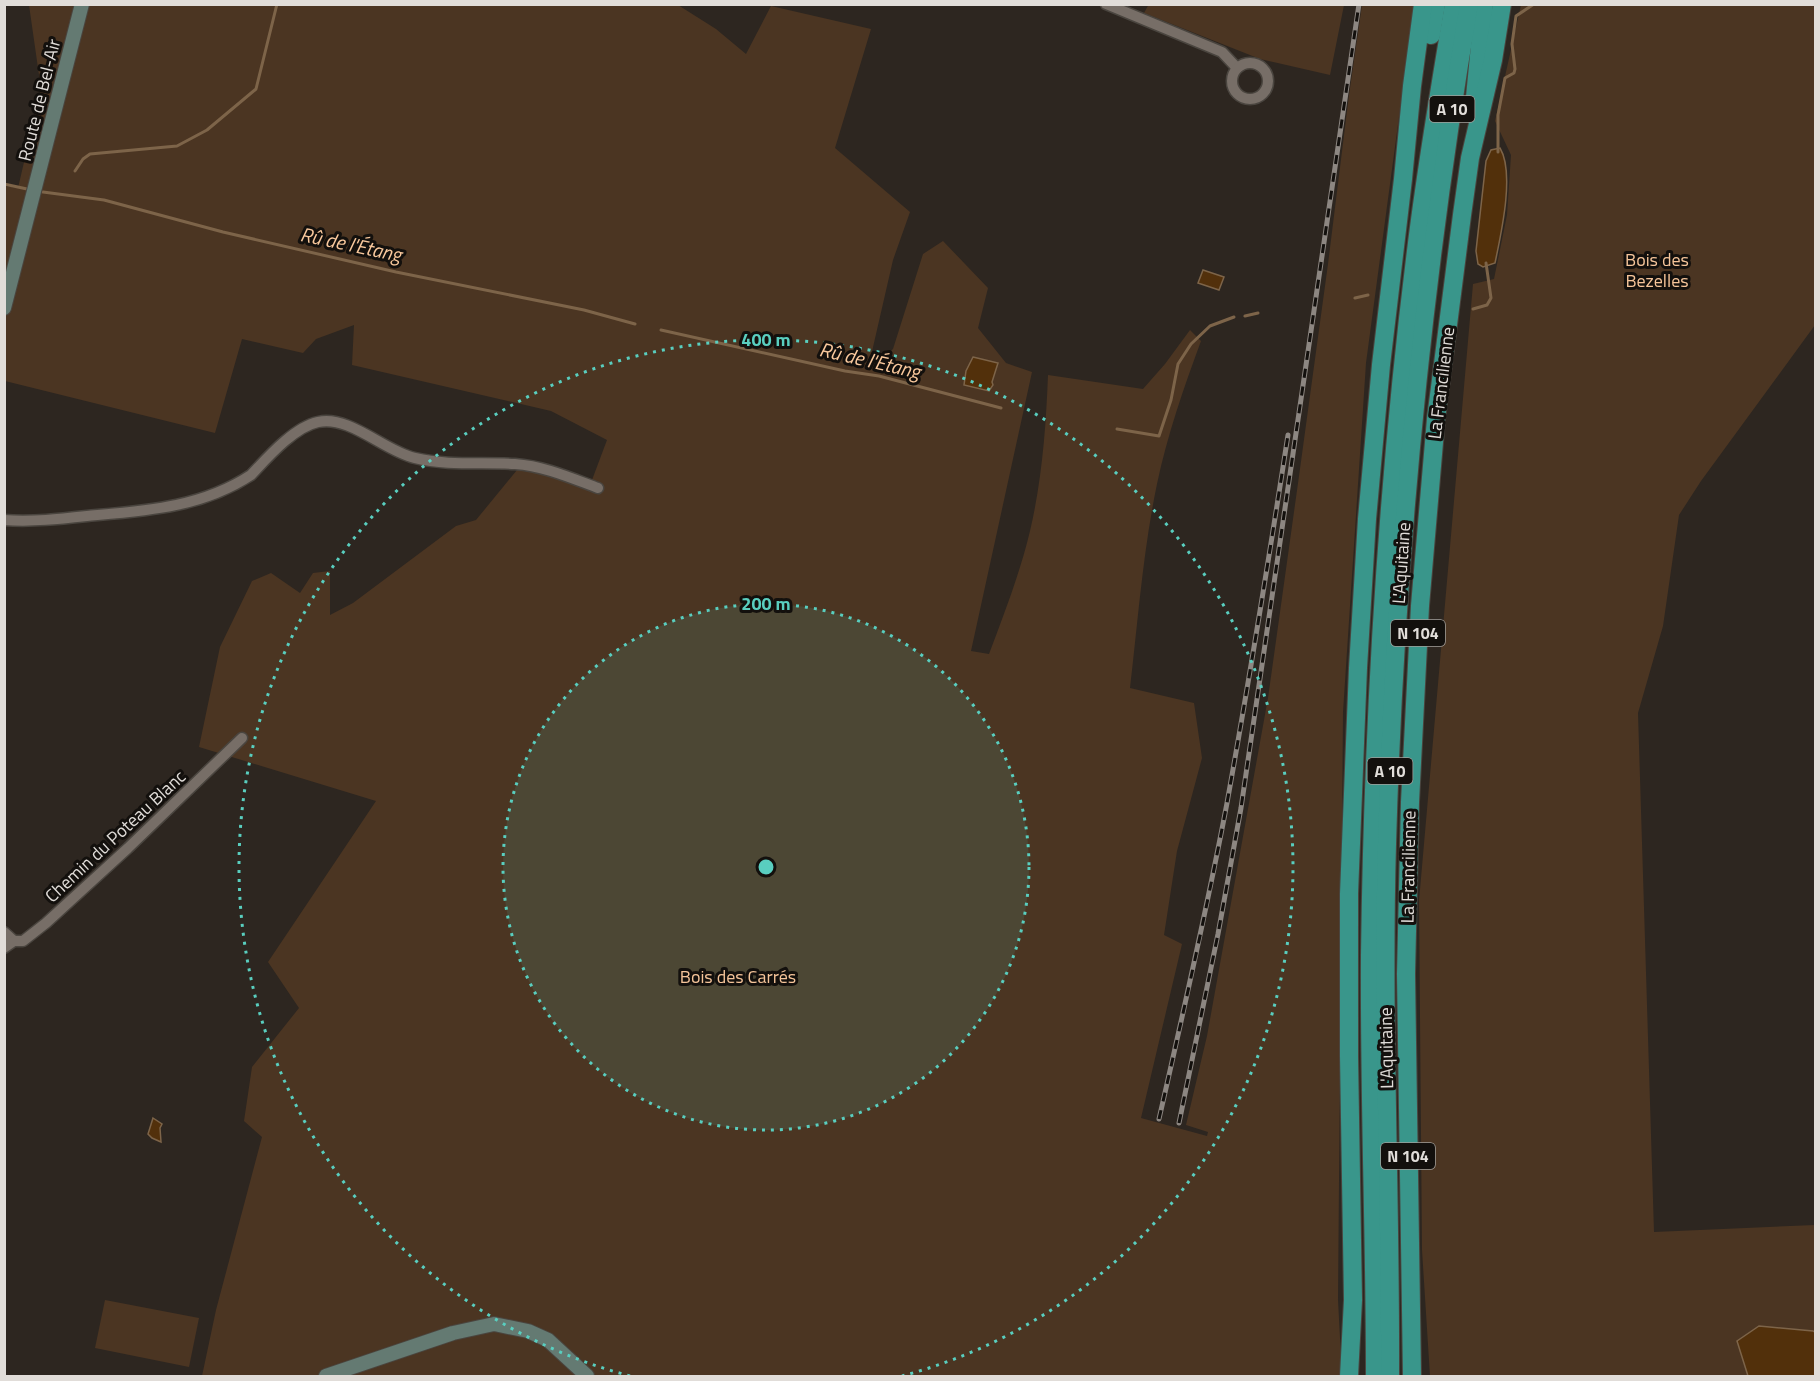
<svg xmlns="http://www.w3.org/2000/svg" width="1820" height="1381" font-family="'Titillium Web',sans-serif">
  <rect width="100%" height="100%" fill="#2d2620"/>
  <g fill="#4b3522" fill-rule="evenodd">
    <polygon points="1149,4 1344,4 1344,5 1330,75 1260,59 1144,13"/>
    <path d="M29,5H678L716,29L746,54L771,6L871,29L835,148L910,212L893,260L868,369L893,349L923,254L943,241L988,288L978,328L1006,363L1032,372L971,651L989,654C1004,614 1020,573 1030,531C1042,480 1046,427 1048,375L1143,389L1165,364L1190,330L1201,341C1184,387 1167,436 1157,484C1143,551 1138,620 1130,688L1194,703L1202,758L1177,851L1164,935L1182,944L1141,1118L1207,1136L1208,1132L1186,1125L1207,1036L1268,698L1299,476L1328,264L1349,95L1362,5H1414L1366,363L1343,712L1338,1300L1342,1376H202L216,1310L262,1137L244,1121L252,1067L299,1008L268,962L376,801L199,747L220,647L252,581L271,573L300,593L313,573L330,571V615L353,603L456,526L476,520L517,470L537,473L589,488L607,440L551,411L352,365L354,325L316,339L303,353L242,339L215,433L5,381V186L18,188L41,89ZM973,357L997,364L992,382Z"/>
    <polygon points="1521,5 1815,5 1815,325 1701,481 1679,515 1663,626 1638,713 1654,1232 1815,1225 1815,1333 1813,1331 1737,1341 1748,1376 1430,1376 1422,1250 1419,901 1473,284 1494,279 1507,215 1511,155 1495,121"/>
    <polygon points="105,1300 199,1318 189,1367 95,1348"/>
  </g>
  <g fill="#52300b" stroke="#7d6449" stroke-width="1.5">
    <path d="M1500,148C1515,173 1501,234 1495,263L1483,267L1478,264L1476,251L1486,161L1491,150Z"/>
    <polygon points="1203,270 1224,277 1219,290 1198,283"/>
    <polygon points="973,357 998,363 992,382 993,385 989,391 964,385 966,371"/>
    <polygon points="153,1118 162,1124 160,1128 161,1142 152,1138 148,1134"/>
    <polygon points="1759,1326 1813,1331 1816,1333 1815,1376 1748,1376 1737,1341"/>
  </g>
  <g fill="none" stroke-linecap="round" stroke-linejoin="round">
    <g stroke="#7d6449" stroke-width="3">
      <polyline points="1498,152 1498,115 1505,78 1514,73 1515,69 1512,44 1516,16 1534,4"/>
      <polyline points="75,171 83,159 90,154 177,146 207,130 256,89 277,4"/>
      <polyline points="4,184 27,189"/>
      <polyline points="43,192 104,200 223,232 396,272 584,310 635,324"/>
      <polyline points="1355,298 1368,295"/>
      <polyline points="1473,309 1487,305 1491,298 1486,263"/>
      <polyline points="1245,316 1258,313"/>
      <polyline points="661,330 845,371 879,376 1001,408"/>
      <polyline points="1117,429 1159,436 1171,400 1178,364 1191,344 1210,326 1234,317"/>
    </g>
    <g stroke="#4a453f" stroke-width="13">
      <g id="street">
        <polyline points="1106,4 1222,52 1237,68"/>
        <circle cx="1250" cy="81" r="18"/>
        <path d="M4,520C32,522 60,519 87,516C144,511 201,508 251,475C267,458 294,427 318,422C350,415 384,451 415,458C448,466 481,462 515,464C544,466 571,478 598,488"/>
        <polyline points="4,932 14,941"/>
        <polyline points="4,948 14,941 23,941 46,923 128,848 242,738"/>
      </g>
    </g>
    <g stroke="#4a453f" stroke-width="16">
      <g id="secondary">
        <polyline points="4,308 82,4"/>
        <polyline points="326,1376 453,1333 494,1324 528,1331 548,1340 587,1376"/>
      </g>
    </g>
    <g stroke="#4a453f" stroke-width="20">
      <g id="highway">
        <polyline points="1431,35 1436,4"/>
        <polyline points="1475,97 1484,4"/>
        <polyline points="1349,1376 1353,1300 1349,1056 1349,894 1358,668 1367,519 1381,365 1403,179 1412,86 1423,4"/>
        <path d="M1375,1376C1375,1236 1369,1095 1370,955C1373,720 1387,484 1416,251C1426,168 1440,86 1454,4"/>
        <path d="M1390,1376C1391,1199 1382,1021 1387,844C1395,562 1422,282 1469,4"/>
        <polyline points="1412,1376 1406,974 1410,802 1420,606 1436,419 1462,215 1470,158 1493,60 1502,4"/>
      </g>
    </g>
    <use href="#street" stroke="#776e67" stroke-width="10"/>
    <use href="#secondary" stroke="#647a72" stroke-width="14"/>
    <use href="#highway" stroke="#39968b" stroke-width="18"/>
    <g stroke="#8d8782" stroke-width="5">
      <g id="rail">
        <path d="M1159,1119C1183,1014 1207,909 1227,803C1249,681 1269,558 1288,435"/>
        <polyline points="1179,1123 1218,934 1241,808 1359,4"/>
      </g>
    </g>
    <use href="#rail" stroke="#13100d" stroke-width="3" stroke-dasharray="9" stroke-linecap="butt"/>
  </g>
  <circle cx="766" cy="867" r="263" fill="#59cebf" fill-opacity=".12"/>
  <g fill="none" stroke="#59cebf" stroke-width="3" stroke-dasharray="3 6">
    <circle cx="766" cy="867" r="263"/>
    <path d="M630 1376A527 527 0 1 1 902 1376"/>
  </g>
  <g text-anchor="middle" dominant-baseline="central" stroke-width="6" stroke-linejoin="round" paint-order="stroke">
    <g fill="#13100d" stroke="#a3a09c" stroke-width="1.5">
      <rect x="1429.5" y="96" width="45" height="26" rx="4.5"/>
      <rect x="1391" y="620" width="54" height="26" rx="4.5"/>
      <rect x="1367.5" y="758" width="45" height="26" rx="4.5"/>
      <rect x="1381" y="1143" width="54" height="26" rx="4.5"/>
    </g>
    <g font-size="16" font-weight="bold" fill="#e1ddd9">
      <text x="1452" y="109">A 10</text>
      <text x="1418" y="633">N 104</text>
      <text x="1390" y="771">A 10</text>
      <text x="1408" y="1156">N 104</text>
    </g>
    <g font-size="18" fill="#e1ddd9" stroke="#13100d">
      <text transform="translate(39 100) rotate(-76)">Route de Bel-Air</text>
      <text transform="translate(1441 383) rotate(-83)">La Francilienne</text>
      <text transform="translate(1401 563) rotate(-86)">L'Aquitaine</text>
      <text transform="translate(115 836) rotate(-43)">Chemin du Poteau Blanc</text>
      <text transform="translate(1408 867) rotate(-89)">La Francilienne</text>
      <text transform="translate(1386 1048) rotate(-91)">L'Aquitaine</text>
    </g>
    <g font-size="18" fill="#f6c59a" stroke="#13100d">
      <text x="1657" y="259">Bois des<tspan x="1657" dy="21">Bezelles</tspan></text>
      <text x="738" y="976">Bois des Carrés</text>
    </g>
    <g font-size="20" font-style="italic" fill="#fac99d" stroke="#13100d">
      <text transform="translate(351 244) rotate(12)">Rû de l'Étang</text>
      <text transform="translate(870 360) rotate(13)">Rû de l'Étang</text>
    </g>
  </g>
  <circle cx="766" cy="867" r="9" fill="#59cebf" stroke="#13100d" stroke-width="3"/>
  <g font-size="18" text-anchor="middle" font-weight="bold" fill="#59cebf" stroke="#13100d" stroke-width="6" stroke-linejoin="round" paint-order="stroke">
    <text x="766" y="346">400 m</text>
    <text x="766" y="610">200 m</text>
  </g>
  <rect width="1820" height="1381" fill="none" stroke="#e1ddd9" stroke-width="12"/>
</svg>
